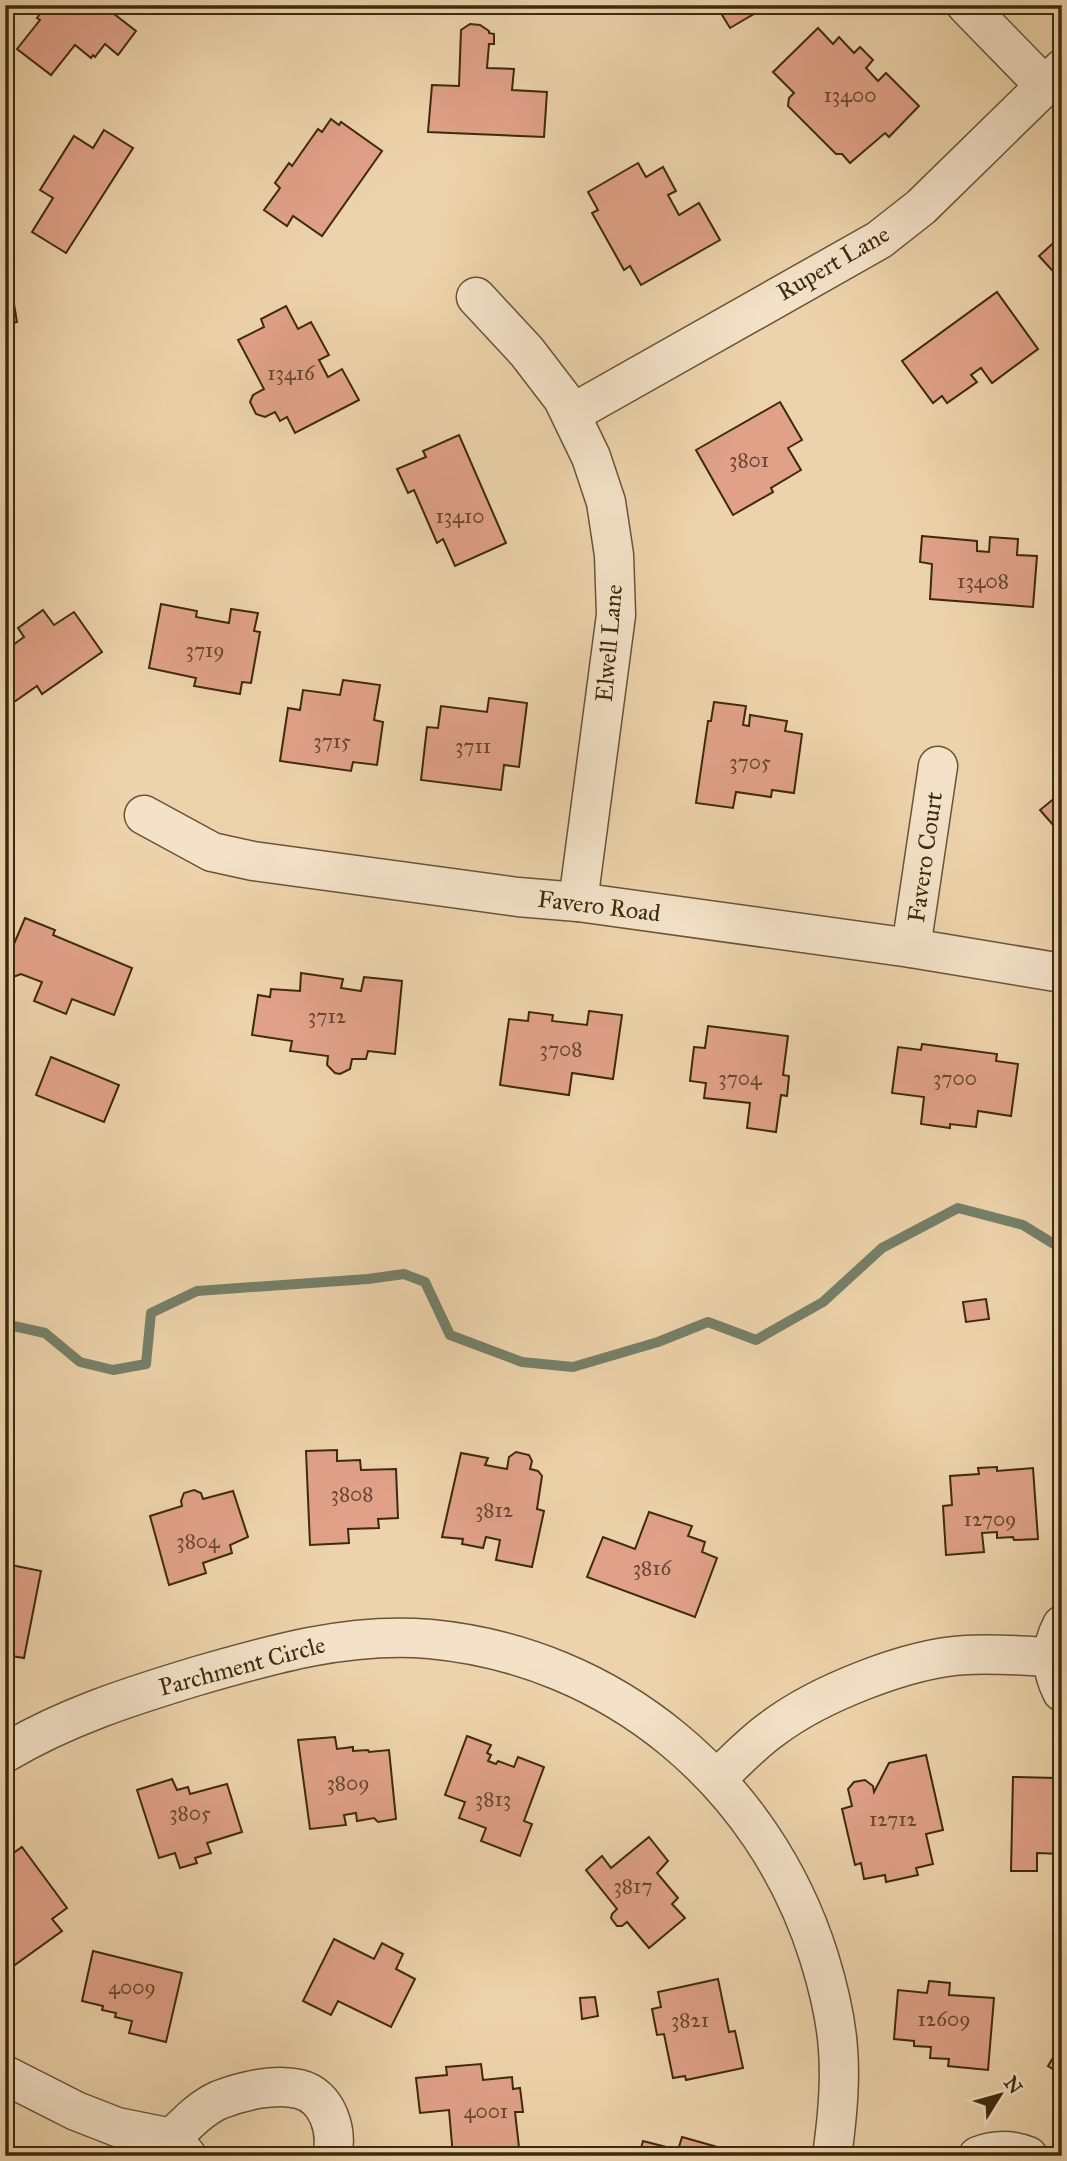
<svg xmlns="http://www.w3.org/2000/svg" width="1067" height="2161" font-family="'IM FELL Great Primer',serif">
  <rect width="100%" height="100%" fill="#edd3ab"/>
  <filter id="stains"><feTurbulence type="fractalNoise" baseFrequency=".00286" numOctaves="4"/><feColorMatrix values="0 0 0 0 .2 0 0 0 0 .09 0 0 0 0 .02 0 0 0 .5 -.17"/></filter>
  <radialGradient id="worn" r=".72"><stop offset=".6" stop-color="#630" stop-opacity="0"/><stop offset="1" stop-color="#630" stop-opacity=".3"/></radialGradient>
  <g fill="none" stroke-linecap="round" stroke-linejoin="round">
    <polyline stroke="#758069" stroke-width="10" points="5,1322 9,1325 45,1333 80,1362 113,1370 146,1364 151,1313 197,1291 368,1279 404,1274 425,1282 450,1335 522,1362 573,1367 658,1342 708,1322 756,1340 823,1302 882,1248 958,1208 1023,1225 1062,1249"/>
  </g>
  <g fill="#e0a188" stroke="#3d2a10" stroke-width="2">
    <polygon points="47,5 106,5 105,7 136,31 118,55 105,44 95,57 93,55 91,58 75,45 51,75 17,49 40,20 37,18"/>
    <polygon points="716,5 765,5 766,7 730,28"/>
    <polygon points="470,24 480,25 489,31 489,33 494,34 494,44 489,44 487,68 514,69 512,90 547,92 544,137 428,132 432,85 459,86 461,30"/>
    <polygon points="818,28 833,44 839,37 854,53 860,47 873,60 866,68 878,81 886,73 919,106 889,137 885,133 850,163 842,154 836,154 788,106 789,98 794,93 773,72"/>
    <polygon points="331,119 339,125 341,122 382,151 322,236 293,216 287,226 264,210 280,188 275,183 289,163 292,166 318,129 322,132"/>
    <polygon points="104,130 133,148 66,253 32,232 53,198 40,190 74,136 93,148"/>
    <polygon points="638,163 646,177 663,167 676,191 668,195 679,215 699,203 720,240 641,285 630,266 624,270 592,213 598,210 588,192"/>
    <polygon points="1062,235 1062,281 1039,256"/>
    <polygon points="8,268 17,322 5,324 5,269"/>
    <polygon points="997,292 1038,349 992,383 981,368 971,375 977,382 947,403 942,396 933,403 902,361"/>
    <polygon points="286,306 298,329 311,322 329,355 319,360 328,377 342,369 359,400 295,433 287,417 280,421 275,412 265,417 256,414 250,402 253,395 264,389 238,340 264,327 261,319"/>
    <polygon points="780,402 802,440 788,448 801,470 771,488 773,492 733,515 696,450"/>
    <polygon points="459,435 506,543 455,566 443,539 437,543 414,490 408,493 397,469 426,457 423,451"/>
    <polygon points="922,536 977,541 977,551 989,552 990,537 1018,539 1017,555 1037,556 1033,607 930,599 932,564 920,562"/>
    <polygon points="161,604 197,611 196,617 229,623 231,609 258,613 254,631 260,632 251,683 242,682 240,694 194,686 196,678 149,668"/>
    <polygon points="43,610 54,625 74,612 102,652 42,694 37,686 7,707 5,658 10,654 6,650 24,637 18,628"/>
    <polygon points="343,680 380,685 374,720 383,722 377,765 353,762 351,771 280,761 288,708 300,710 303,690 340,695"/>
    <polygon points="489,698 527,703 519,767 504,765 501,790 421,780 427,727 438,728 441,706 487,712"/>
    <polygon points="714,702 746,706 743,725 749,726 750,715 787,721 785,731 802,734 794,793 772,790 771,797 736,792 733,808 696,803 708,721 711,721"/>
    <polygon points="1062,792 1062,835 1040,810"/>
    <polygon points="25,918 55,930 53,935 132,968 114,1015 72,999 66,1014 34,1001 42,982 21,974 5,980 5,953 11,951"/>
    <polygon points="301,973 343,979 341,988 361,991 364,977 402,981 395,1054 368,1051 366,1059 352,1059 350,1069 340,1074 335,1073 327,1065 328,1056 290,1051 292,1041 252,1035 258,995 270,997 271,989 300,991"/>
    <polygon points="589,1011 622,1015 613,1079 572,1073 569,1095 500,1085 509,1019 528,1021 529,1012 553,1015 552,1021 587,1025"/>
    <polygon points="708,1026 788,1036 783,1075 789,1076 787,1096 781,1095 776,1132 747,1128 750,1103 704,1098 706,1083 690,1081 694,1047 705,1048"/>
    <polygon points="922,1044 997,1054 996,1061 1018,1064 1011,1116 978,1111 976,1127 950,1124 950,1128 921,1124 924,1097 892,1093 898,1047 921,1050"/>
    <polygon points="51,1057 119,1085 104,1122 36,1095"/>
    <polygon points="986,1299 989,1319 966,1322 963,1302"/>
    <polygon points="337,1450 337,1461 360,1460 361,1470 396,1469 398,1518 378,1519 379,1528 348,1529 349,1543 310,1545 306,1451"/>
    <polygon points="516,1452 529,1455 532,1461 530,1469 538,1471 542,1476 537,1509 544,1511 532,1567 496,1560 500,1540 486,1537 483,1548 462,1544 463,1539 442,1537 461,1453 488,1458 485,1465 507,1469 509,1457"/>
    <polygon points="997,1467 997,1471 1033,1468 1038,1539 1014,1540 1013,1537 997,1538 997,1532 982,1533 984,1552 946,1555 943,1506 952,1505 950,1476 979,1474 978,1468"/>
    <polygon points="194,1490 201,1493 203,1499 233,1491 248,1537 230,1545 232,1553 203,1563 206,1573 169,1585 150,1516 182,1506 181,1501 184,1493"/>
    <polygon points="649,1512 692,1526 688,1536 705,1542 702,1552 717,1558 695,1617 587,1577 603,1537 635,1549"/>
    <polygon points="11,1565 41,1571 24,1658 5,1655 5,1587"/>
    <polygon points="467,1736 491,1745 487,1753 491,1755 488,1761 496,1764 498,1761 514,1767 518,1757 544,1767 524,1821 532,1824 520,1856 481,1841 486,1828 459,1818 465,1802 445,1795"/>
    <polygon points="335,1737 337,1749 353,1747 353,1751 368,1750 369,1752 389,1750 396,1819 378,1822 374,1818 357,1821 356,1813 344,1815 346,1825 310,1829 298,1740"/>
    <polygon points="926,1755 943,1830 926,1834 933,1864 916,1868 918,1875 886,1882 885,1875 864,1879 861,1863 855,1865 842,1809 852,1806 848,1789 854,1782 865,1780 873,1786 874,1792 889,1763"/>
    <polygon points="1013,1777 1056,1778 1055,1795 1062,1795 1062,1854 1037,1853 1037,1871 1011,1871"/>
    <polygon points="172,1779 177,1790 188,1787 190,1794 227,1784 242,1832 207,1843 211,1853 195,1858 197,1863 180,1868 175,1853 159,1858 137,1790"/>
    <polygon points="649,1837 668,1861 657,1873 678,1898 672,1904 685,1918 649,1948 627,1922 622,1926 617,1926 611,1918 612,1914 617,1909 586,1870 602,1856 611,1868"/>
    <polygon points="22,1847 67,1908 52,1919 62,1931 5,1972 5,1859"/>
    <polygon points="334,1939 374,1959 382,1943 403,1954 396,1969 415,1979 391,2027 338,2001 331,2015 303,2001"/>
    <polygon points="93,1951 182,1973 166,2042 129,2033 132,2021 115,2017 116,2013 102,2010 103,2006 82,2001"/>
    <polygon points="718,1979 729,2032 735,2031 743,2068 686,2080 685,2076 673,2078 664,2034 657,2035 652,2009 661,2007 658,1992"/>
    <polygon points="929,1981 950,1983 949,1995 994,1998 988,2070 948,2066 949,2059 930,2058 931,2047 914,2046 914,2041 894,2039 898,1990 927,1993"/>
    <polygon points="595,1997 598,2016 582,2019 580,1998"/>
    <polygon points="1062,2043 1062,2075 1048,2066"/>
    <polygon points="481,2064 483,2080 512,2077 513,2089 520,2088 523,2112 515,2112 520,2156 453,2156 449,2110 420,2113 416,2078 447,2075 446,2067"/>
    <polygon points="682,2137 728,2150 726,2156 639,2156 643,2141 678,2150"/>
  </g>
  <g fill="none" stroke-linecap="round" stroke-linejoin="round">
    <g stroke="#695437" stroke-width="41">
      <g id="minor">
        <polyline points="966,5 1045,86"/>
        <polyline points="476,297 527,352 563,399 591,457 606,502 614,555 616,615 578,902"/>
        <polyline points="571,414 879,240 921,207 1062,69"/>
        <polyline points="144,815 212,852 253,861 518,897 578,902 911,948 1062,973"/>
        <polyline points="911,948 938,766"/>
        <path d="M1062,1625C1050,1648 1050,1668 1062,1692"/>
        <path d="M5,1753C65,1717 131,1696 197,1676C273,1654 349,1632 430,1639C613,1656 764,1782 819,1957C828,1986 836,2019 838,2049C841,2085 837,2121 832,2156"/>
        <path d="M716,1779C735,1762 752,1743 772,1729C818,1694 908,1658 966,1655C994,1653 1023,1656 1052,1657"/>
        <polyline points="5,2075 76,2111 117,2127 172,2138 187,2156"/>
        <path d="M172,2138C186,2124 201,2108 219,2100C242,2091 275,2083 299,2089C328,2096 338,2131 332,2156"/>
        <path d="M978,2156C996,2149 1011,2149 1028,2156"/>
      </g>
    </g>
    <use href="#minor" stroke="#f3e2c8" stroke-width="38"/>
  </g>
  <g text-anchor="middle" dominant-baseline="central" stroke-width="5" stroke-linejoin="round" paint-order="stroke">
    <g font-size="21" fill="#66482e">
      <text x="850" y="95">13400</text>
      <text x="291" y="373">13416</text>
      <text x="749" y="460">3801</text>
      <text x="460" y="516">13410</text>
      <text x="983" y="581">13408</text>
      <text x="205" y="650">3719</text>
      <text x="332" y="741">3715</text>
      <text x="473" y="746">3711</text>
      <text x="750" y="762">3705</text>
      <text x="327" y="1016">3712</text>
      <text x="561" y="1049">3708</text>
      <text x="740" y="1078">3704</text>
      <text x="955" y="1078">3700</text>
      <text x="352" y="1494">3808</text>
      <text x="494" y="1510">3812</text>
      <text x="990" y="1519">12709</text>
      <text x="198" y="1541">3804</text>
      <text x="652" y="1568">3816</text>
      <text x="348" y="1783">3809</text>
      <text x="493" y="1799">3813</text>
      <text x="190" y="1813">3805</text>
      <text x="893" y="1819">12712</text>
      <text x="633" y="1886">3817</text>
      <text x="132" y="1987">4009</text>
      <text x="944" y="2019">12609</text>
      <text x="690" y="2020">3821</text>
      <text x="486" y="2111">4001</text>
    </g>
    <g font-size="24" fill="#3d2a10" stroke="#f3e2c8">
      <text transform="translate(833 263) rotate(-30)">Rupert Lane</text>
      <text transform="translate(609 643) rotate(-85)">Elwell Lane</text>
      <text transform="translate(925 857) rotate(-82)">Favero Court</text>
      <text transform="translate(599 906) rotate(7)">Favero Road</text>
      <text transform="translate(242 1666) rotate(-15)">Parchment Circle</text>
    </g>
  </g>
  <rect width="1067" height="2161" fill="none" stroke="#edd3ab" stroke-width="28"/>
  <rect x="7" y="7" width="1053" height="2147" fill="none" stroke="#3d2a10" stroke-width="3.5"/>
  <rect x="14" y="14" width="1039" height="2133" fill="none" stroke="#3d2a10" stroke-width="2"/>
  <g transform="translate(1000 2095) rotate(53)" stroke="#f3e2c8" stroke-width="5" paint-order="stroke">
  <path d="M0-5L12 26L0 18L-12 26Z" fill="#3d2a10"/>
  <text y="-10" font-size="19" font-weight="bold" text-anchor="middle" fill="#3d2a10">N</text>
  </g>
  <rect width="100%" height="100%" filter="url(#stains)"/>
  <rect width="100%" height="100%" fill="url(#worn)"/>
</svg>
